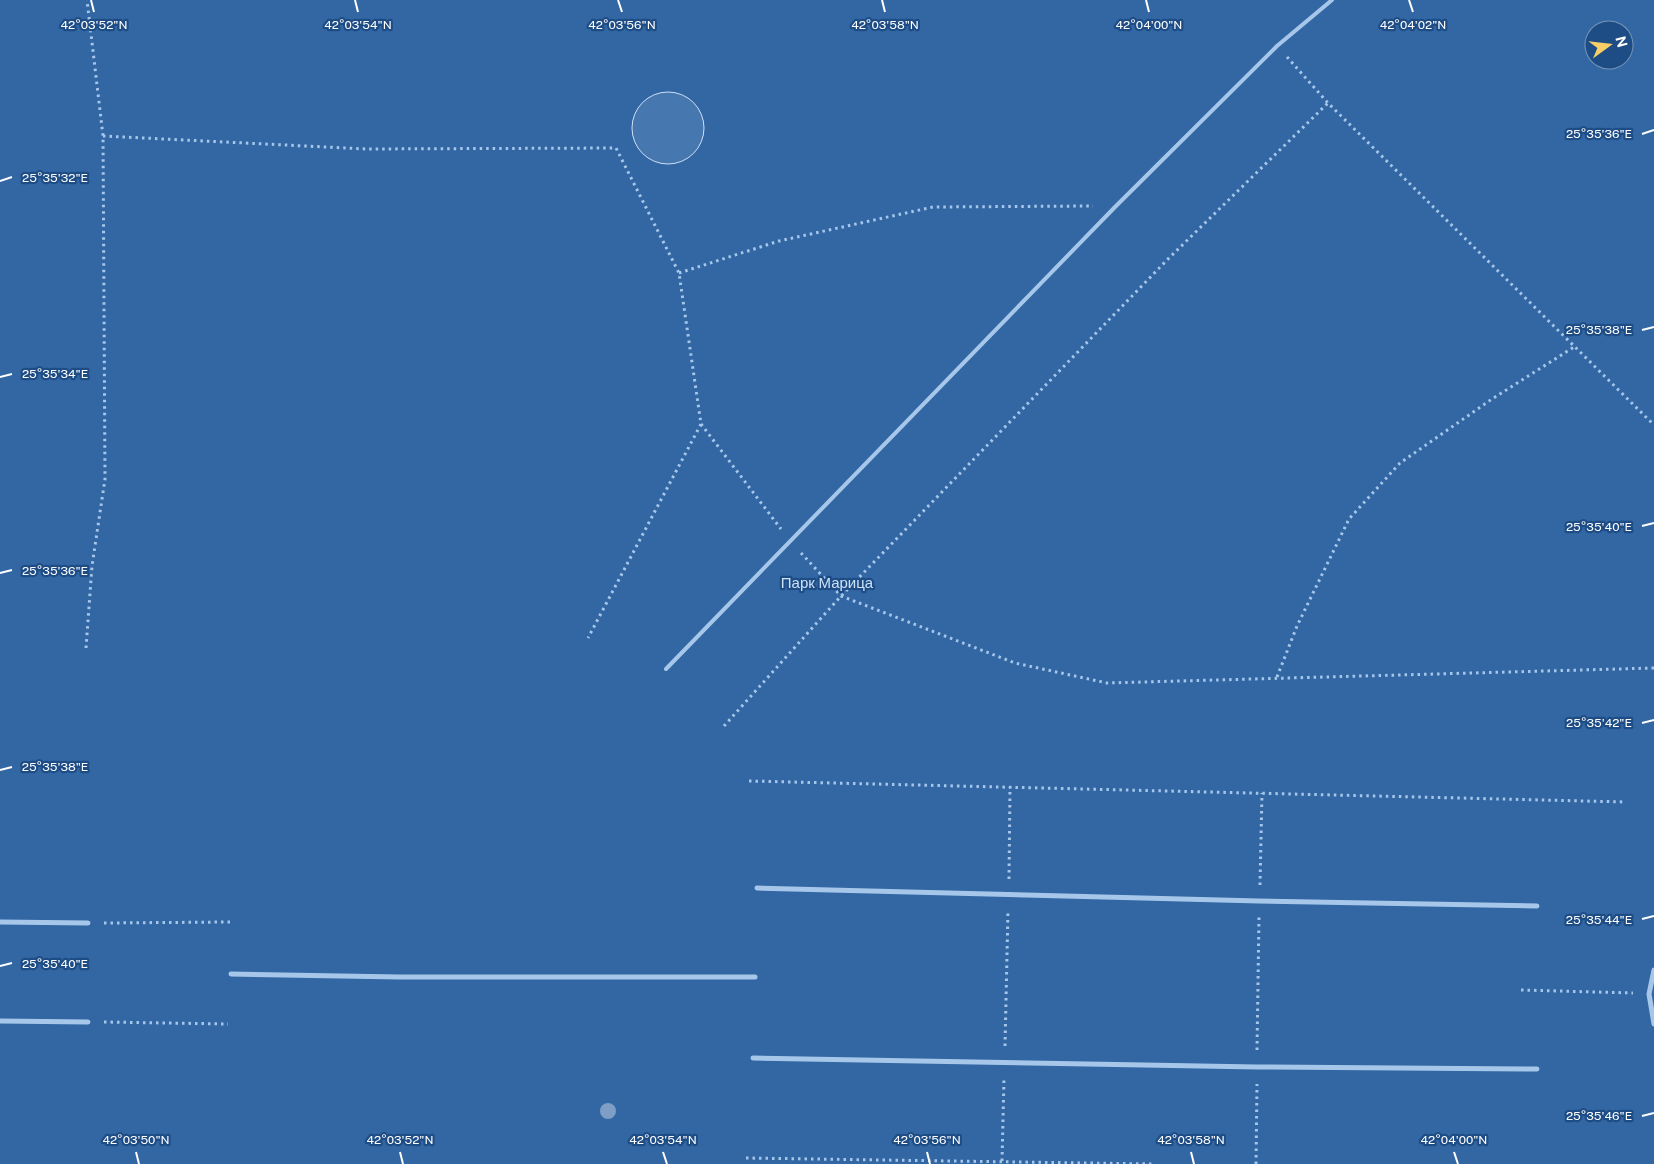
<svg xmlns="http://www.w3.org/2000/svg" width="1654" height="1164" font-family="'Public Sans',sans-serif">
  <rect width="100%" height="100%" fill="#1e4d86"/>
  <path fill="#3267a4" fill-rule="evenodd" d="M0,0H1654V1164H0ZM1594,30H1624V60H1594Z"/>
  <circle fill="#4777af" stroke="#cce0f8" cx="668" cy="128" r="36"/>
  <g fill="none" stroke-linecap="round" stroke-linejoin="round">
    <g stroke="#a7c7ea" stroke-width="3" stroke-dasharray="2.5 4" stroke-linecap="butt">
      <polyline points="1287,57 1328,103 1654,425"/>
      <polyline points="103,136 366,149 616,148 679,273 701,424 588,638"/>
      <polyline points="679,273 779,241 933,207 1093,206"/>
      <polyline points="701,424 781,529"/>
      <polyline points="801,553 841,596 1015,663 1107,683 1654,668"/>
      <polyline points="86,648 92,566 105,479 103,136 87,0"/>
      <polyline points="1277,677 1297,626 1349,519 1400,463 1492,399 1574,347"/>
      <polyline points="724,726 841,596 1167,260 1328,103"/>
      <polyline points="749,781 1626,802"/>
      <polyline points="1009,879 1010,787"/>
      <polyline points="1260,885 1262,793"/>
      <polyline points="104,923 230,922"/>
      <polyline points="1521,990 1633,993"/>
      <polyline points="104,1022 228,1024"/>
      <polyline points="1005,1046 1008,910"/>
      <polyline points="1257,1050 1259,916"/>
      <polyline points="746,1158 1154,1164"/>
      <polyline points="1002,1161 1004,1078"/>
      <polyline points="1256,1164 1257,1084"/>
    </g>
    <polyline stroke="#a7c7ea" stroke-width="4" points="666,669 1115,207 1277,46 1332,0"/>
    <g stroke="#a7c7ea" stroke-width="5">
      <polyline points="757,888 1259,901 1537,906"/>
      <polyline points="0,922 88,923"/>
      <polyline points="1654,970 1649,994 1654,1024"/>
      <polyline points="231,974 399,977 755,977"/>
      <polyline points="0,1021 88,1022"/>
      <polyline points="753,1058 1257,1067 1537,1069"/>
    </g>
  </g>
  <circle fill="#7e9ec5" cx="608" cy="1111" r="8"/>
  <path fill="none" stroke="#fff" stroke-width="2" d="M91,0L94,12M355,0L358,12M618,0L622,12M882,0L885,12M1146,0L1149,12M1409,0L1413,12M1642,134L1654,130M0,181L12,177M1642,330L1654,327M0,377L12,374M1642,526L1654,523M0,573L12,570M1642,723L1654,720M0,770L12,767M1642,919L1654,916M0,966L12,963M1642,1116L1654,1113M136,1152L139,1164M400,1152L403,1164M663,1152L667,1164M927,1152L930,1164M1191,1152L1194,1164M1454,1152L1458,1164"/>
  <g text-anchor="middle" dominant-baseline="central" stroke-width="4.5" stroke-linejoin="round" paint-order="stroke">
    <g font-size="15" fill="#cce0f8" stroke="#1e4d86">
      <text x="827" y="582">Парк Марица</text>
    </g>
  </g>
  <g font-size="12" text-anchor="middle" fill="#fff" stroke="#1e4d86" stroke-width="4.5" stroke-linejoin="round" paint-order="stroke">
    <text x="94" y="29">42°03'52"N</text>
    <text x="358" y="29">42°03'54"N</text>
    <text x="622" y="29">42°03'56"N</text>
    <text x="885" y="29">42°03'58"N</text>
    <text x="1149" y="29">42°04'00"N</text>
    <text x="1413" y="29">42°04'02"N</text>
    <text x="1599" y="138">25°35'36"E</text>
    <text x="55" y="182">25°35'32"E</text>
    <text x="1599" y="334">25°35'38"E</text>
    <text x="55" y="378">25°35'34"E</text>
    <text x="1599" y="531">25°35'40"E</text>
    <text x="55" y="575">25°35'36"E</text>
    <text x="1599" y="727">25°35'42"E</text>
    <text x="55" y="771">25°35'38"E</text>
    <text x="1599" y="924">25°35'44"E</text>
    <text x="55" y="968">25°35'40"E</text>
    <text x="1599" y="1120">25°35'46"E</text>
    <text x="136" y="1144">42°03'50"N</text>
    <text x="400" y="1144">42°03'52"N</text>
    <text x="663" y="1144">42°03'54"N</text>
    <text x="927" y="1144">42°03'56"N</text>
    <text x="1191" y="1144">42°03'58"N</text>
    <text x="1454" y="1144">42°04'00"N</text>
  </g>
  <g transform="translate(1609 45) rotate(75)"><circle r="24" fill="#1e4d86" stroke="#7894b6"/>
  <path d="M0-4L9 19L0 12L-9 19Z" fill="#f9cd67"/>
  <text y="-8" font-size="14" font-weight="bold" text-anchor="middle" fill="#ffffff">N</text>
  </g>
</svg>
